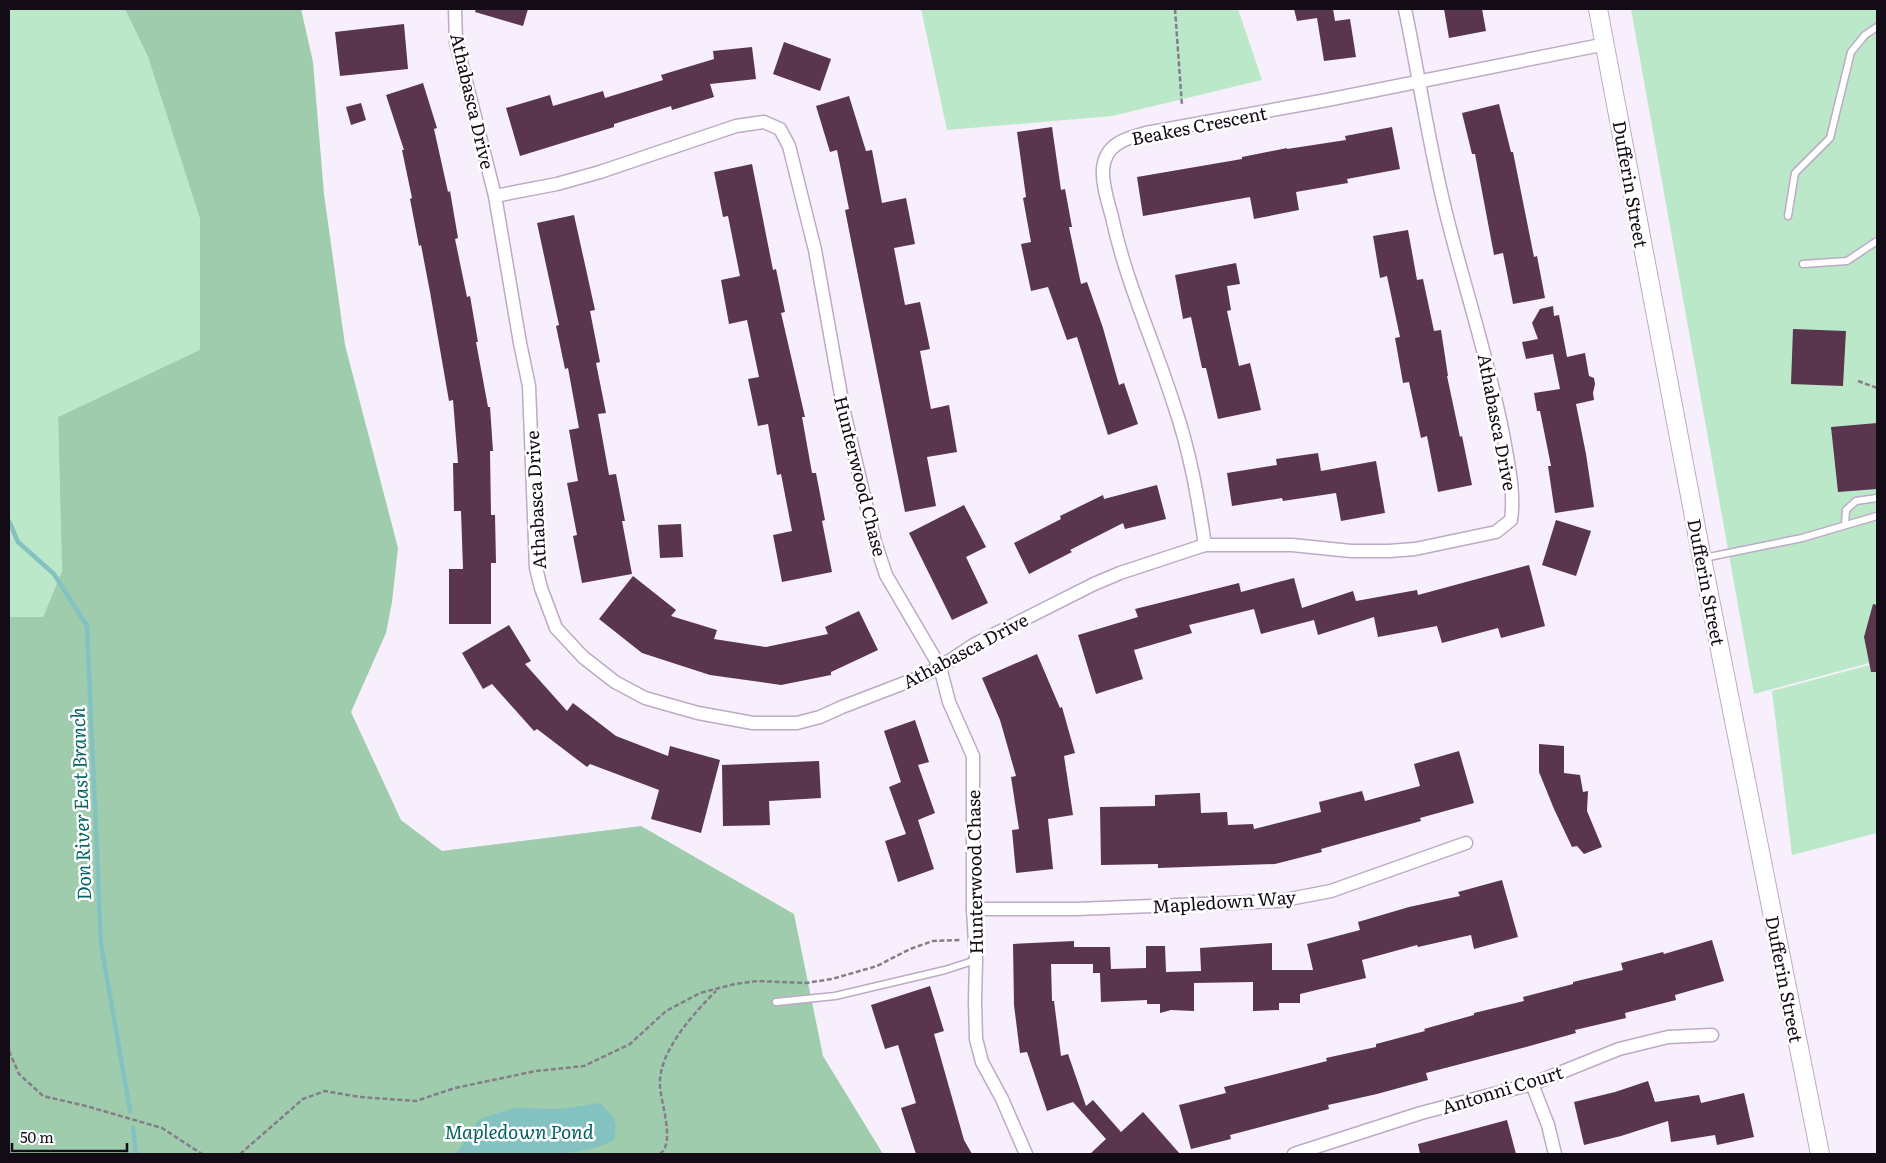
<svg xmlns="http://www.w3.org/2000/svg" width="1886" height="1163" font-family="Literata,serif">
  <rect width="100%" height="100%" fill="#f7effb"/>
  <g fill="#bbe8c9">
    <polygon points="9,9 125,9 148,57 200,219 200,351 58,417 62,571 43,617 9,617"/>
    <polygon points="921,9 1238,9 1262,80 1112,116 947,130"/>
    <polygon points="1631,9 1877,9 1877,661 1754,694"/>
    <polygon points="1877,663 1877,833 1792,855 1772,691"/>
  </g>
  <polygon fill="#9eccad" points="125,9 301,9 313,62 324,194 345,345 398,548 392,602 386,633 351,712 401,820 442,851 641,826 794,914 823,1056 883,1154 9,1154 9,617 43,617 62,571 58,417 200,350 200,219 148,57"/>
  <path fill="#84c2c2" d="M600,1103C613,1117 619,1119 614,1140C577,1161 499,1154 456,1154L479,1119L514,1108L560,1109Z"/>
  <g fill="none" stroke-linecap="round" stroke-linejoin="round">
    <g stroke="#84c2c2" stroke-width="4.5">
      <polyline points="9,521 18,542 54,574 87,626 101,944 130,1111"/>
      <polyline points="133,1128 136,1154"/>
    </g>
  </g>
  <g fill="#5a354e">
    <polygon points="476,9 528,9 523,26 475,12"/>
    <polygon points="1294,9 1333,9 1335,21 1350,19 1356,57 1324,61 1317,18 1297,21"/>
    <polygon points="1444,9 1482,9 1486,31 1449,38"/>
    <polygon points="404,24 408,69 340,76 335,32"/>
    <polygon points="784,42 831,59 820,91 773,74"/>
    <polygon points="752,47 756,79 710,84 714,97 672,110 671,106 614,124 614,127 520,156 506,108 550,95 553,106 603,91 605,98 663,80 661,75 714,59 713,51"/>
    <polygon points="423,83 437,128 434,129 448,192 450,191 458,238 455,239 467,297 470,296 478,342 476,342 488,407 490,407 493,451 490,451 491,515 495,515 496,563 491,563 491,624 449,624 449,569 463,569 461,511 454,511 453,463 458,463 453,400 449,401 430,292 421,245 419,246 410,199 412,198 402,150 404,150 386,95"/>
    <polygon points="849,96 866,151 872,150 882,203 906,198 915,244 894,248 905,305 920,302 930,349 920,351 931,409 949,405 957,452 927,457 936,506 905,512 845,210 849,209 837,150 830,152 816,106"/>
    <polygon points="361,103 366,120 351,125 346,107"/>
    <polygon points="1499,104 1511,152 1513,152 1534,257 1537,256 1545,298 1513,304 1503,253 1494,255 1475,154 1472,154 1462,113"/>
    <polygon points="1052,127 1061,190 1065,189 1072,227 1069,227 1081,284 1087,282 1103,328 1119,385 1124,383 1138,424 1108,435 1077,337 1067,340 1048,287 1031,291 1021,244 1031,242 1023,198 1026,197 1017,132"/>
    <polygon points="1392,127 1400,169 1347,179 1348,183 1296,192 1299,210 1254,219 1250,197 1143,216 1137,177 1242,159 1242,157 1287,148 1287,149 1346,140 1345,136"/>
    <polygon points="752,164 773,270 776,269 785,312 781,313 805,417 802,417 812,473 816,473 825,520 822,521 832,572 782,582 773,535 792,531 781,474 777,475 768,424 758,426 748,379 759,377 747,320 729,324 721,280 740,276 728,216 723,217 714,172"/>
    <polygon points="574,215 595,310 590,311 600,362 596,363 606,413 598,414 609,475 616,474 625,521 622,521 632,574 582,583 573,536 577,535 567,483 578,481 569,430 579,428 568,368 565,369 556,326 559,325 537,223"/>
    <polygon points="1408,230 1417,280 1423,279 1434,331 1441,330 1448,376 1447,376 1460,437 1462,436 1472,485 1438,492 1427,436 1421,438 1409,382 1403,383 1395,338 1400,337 1387,276 1380,278 1373,236"/>
    <polygon points="1236,263 1240,284 1227,286 1231,310 1227,311 1239,366 1250,363 1261,410 1218,419 1206,368 1202,368 1191,317 1183,319 1175,275"/>
    <polygon points="1553,306 1554,316 1559,315 1567,357 1585,353 1589,376 1594,378 1595,384 1593,393 1594,400 1576,404 1586,454 1594,507 1555,513 1548,466 1551,466 1540,411 1537,411 1534,393 1560,389 1553,354 1526,359 1522,342 1538,339 1532,323 1540,309"/>
    <polygon points="1793,329 1846,331 1843,386 1791,384"/>
    <polygon points="1877,423 1877,489 1838,492 1831,427"/>
    <polygon points="1318,453 1321,471 1376,461 1385,513 1341,521 1336,493 1283,501 1282,498 1232,506 1227,473 1277,465 1276,459"/>
    <polygon points="1157,485 1166,519 1125,529 1123,523 1070,550 1072,552 1029,574 1014,543 1061,519 1060,516 1103,495 1104,499"/>
    <polygon points="964,505 986,547 966,557 988,603 952,620 909,533"/>
    <polygon points="1556,520 1591,531 1576,576 1542,565"/>
    <polygon points="681,524 683,557 660,558 658,525"/>
    <polygon points="1529,565 1545,626 1501,638 1498,628 1442,643 1437,626 1378,637 1374,617 1318,635 1314,620 1261,634 1254,609 1189,625 1192,633 1134,650 1143,679 1096,694 1078,635 1138,617 1135,609 1239,583 1241,592 1294,578 1302,608 1353,591 1356,601 1417,590 1418,595"/>
    <polygon points="633,576 676,610 671,616 717,630 714,639 766,647 828,634 825,627 859,611 878,650 831,672 831,675 781,685 710,675 642,653 599,619"/>
    <polygon points="1873,604 1877,605 1877,672 1871,672 1864,637"/>
    <polygon points="509,625 531,661 525,664 567,711 573,703 616,736 668,756 670,746 720,760 701,833 651,819 659,790 590,764 587,767 537,729 534,731 492,684 483,689 462,653"/>
    <polygon points="1037,654 1060,708 1062,707 1075,753 1064,756 1073,815 1048,819 1053,869 1016,873 1012,830 1019,829 1011,777 1016,776 1000,720 982,678"/>
    <polygon points="915,720 929,762 918,765 935,813 918,820 934,869 898,882 885,841 906,834 889,787 901,782 884,731"/>
    <polygon points="1539,744 1564,746 1564,773 1580,775 1583,792 1588,791 1587,811 1602,847 1584,854 1577,846 1572,847 1554,809 1539,772"/>
    <polygon points="1459,751 1474,803 1420,818 1421,821 1321,849 1322,852 1275,864 1158,868 1158,864 1101,865 1100,807 1155,806 1155,795 1200,793 1201,813 1227,812 1228,825 1253,824 1254,829 1321,812 1319,802 1362,791 1365,801 1420,786 1414,764"/>
    <polygon points="819,761 821,798 769,801 770,825 723,826 722,765"/>
    <polygon points="1502,880 1518,937 1474,949 1471,935 1418,947 1417,945 1362,960 1366,978 1300,994 1300,1003 1279,1003 1279,1010 1253,1011 1253,982 1194,983 1194,1011 1171,1010 1160,1013 1160,1004 1147,1004 1147,1000 1101,1002 1100,973 1093,973 1093,964 1051,964 1052,1001 1054,1001 1061,1056 1068,1054 1086,1106 1093,1100 1121,1132 1143,1112 1180,1154 1090,1154 1106,1139 1073,1102 1047,1111 1027,1052 1020,1053 1014,1005 1013,944 1074,941 1074,947 1110,947 1111,969 1146,968 1146,946 1165,946 1166,972 1201,971 1200,948 1272,943 1272,970 1313,970 1307,944 1360,930 1358,922 1409,907 1460,896 1458,892"/>
    <polygon points="1712,940 1724,981 1675,995 1676,1000 1625,1013 1626,1018 1575,1030 1576,1033 1526,1047 1426,1073 1428,1080 1377,1094 1328,1105 1329,1109 1230,1135 1231,1139 1191,1149 1179,1105 1226,1093 1224,1087 1327,1061 1326,1058 1376,1047 1376,1044 1425,1031 1424,1029 1474,1015 1474,1013 1524,1001 1523,997 1573,984 1573,982 1623,970 1621,963 1663,952 1664,954"/>
    <polygon points="930,986 944,1031 934,1034 964,1140 972,1154 916,1154 901,1108 916,1103 898,1045 885,1049 871,1005"/>
    <polygon points="1648,1081 1655,1102 1699,1095 1701,1103 1744,1093 1754,1137 1717,1145 1715,1135 1671,1142 1668,1121 1621,1136 1584,1145 1574,1102 1615,1092"/>
    <polygon points="1507,1120 1516,1154 1420,1154 1418,1144"/>
  </g>
  <g fill="none" stroke-linecap="round" stroke-linejoin="round">
    <g stroke="#bea9c7" stroke-width="9">
      <g id="service">
        <polyline points="1788,216 1795,173 1830,138 1851,52 1865,35 1877,27"/>
        <polyline points="1803,264 1847,261 1877,241"/>
        <polyline points="1845,525 1846,510 1856,501 1877,498"/>
        <polyline points="1704,558 1802,538 1877,516"/>
        <polyline points="776,1002 835,996 945,970 976,960"/>
      </g>
    </g>
    <g stroke="#bea9c7" stroke-width="15">
      <g id="minor">
        <path d="M455,9L456,42L495,196L520,343L529,386L536,568L541,588L556,628L583,657L615,682L645,698L698,713L753,723H797L820,717L842,707L920,677L940,667L975,644L1094,584L1120,573L1205,545H1292L1351,551H1389L1415,549L1496,532L1511,520C1515,491 1508,463 1503,434C1489,363 1467,295 1449,225C1430,154 1420,81 1405,9"/>
        <polyline points="495,196 557,184 600,172 736,126 764,122 780,129 789,146 815,250 844,412 875,542 886,575 940,667 949,702 973,756 973,909 976,960 975,1001 976,1039 982,1062 1002,1099 1026,1154"/>
        <path d="M1205,545C1198,498 1190,452 1175,408C1155,344 1126,283 1112,217C1108,202 1102,185 1103,169C1105,144 1126,138 1146,133L1327,100L1606,44"/>
        <polyline points="973,909 1076,909 1279,901 1331,891 1466,843"/>
        <polyline points="1532,1084 1548,1125 1555,1154"/>
        <polyline points="1294,1154 1421,1113 1532,1084 1619,1049 1668,1037 1712,1035"/>
      </g>
    </g>
    <g stroke="#bea9c7" stroke-width="20">
      <polyline id="secondary" points="1598,9 1702,559 1820,1154"/>
    </g>
    <g stroke="#857d89" stroke-width="2.5" stroke-dasharray="5 2.5" stroke-linecap="butt">
      <polyline points="1175,9 1182,106"/>
      <polyline points="1858,381 1877,388"/>
      <polyline points="9,1051 19,1074 43,1096 86,1106 162,1128 202,1154"/>
      <polyline points="240,1154 303,1099 325,1091 360,1097 416,1101 455,1088 536,1071 584,1066 630,1044 666,1011 700,993 735,984 758,981 806,983 832,979 877,966 910,949 933,941 961,940"/>
      <path d="M660,1154C676,1142 660,1102 660,1084C659,1051 694,1013 716,991"/>
    </g>
    <use href="#service" stroke="#fff" stroke-width="6"/>
    <use href="#minor" stroke="#fff" stroke-width="12"/>
    <use href="#secondary" stroke="#fff" stroke-width="18"/>
  </g>
  <g text-anchor="middle" dominant-baseline="central" stroke-width="5" stroke-linejoin="round" paint-order="stroke">
    <g font-size="18" fill="#130b16" stroke="#fff">
      <text transform="translate(473 101) rotate(77)">Athabasca Drive</text>
      <text transform="translate(1199 125) rotate(-11)">Beakes Crescent</text>
      <text transform="translate(1631 184) rotate(80)">Dufferin Street</text>
      <text transform="translate(1498 422) rotate(79)">Athabasca Drive</text>
      <text transform="translate(861 476) rotate(76)">Hunterwood Chase</text>
      <text transform="translate(535 500) rotate(-93)">Athabasca Drive</text>
      <text transform="translate(1707 582) rotate(79)">Dufferin Street</text>
      <text transform="translate(965 650) rotate(-28)">Athabasca Drive</text>
      <text transform="translate(974 872) rotate(-91)">Hunterwood Chase</text>
      <text transform="translate(1224 901) rotate(-4)">Mapledown Way</text>
      <text transform="translate(1785 979) rotate(79)">Dufferin Street</text>
      <text transform="translate(1502 1089) rotate(-17)">Antonni Court</text>
    </g>
    <g font-size="19" font-style="italic" fill="#056263" stroke="#fff">
      <text transform="translate(80 804) rotate(-92)">Don River East Branch</text>
      <text x="519" y="1131">Mapledown Pond</text>
    </g>
  </g>
  <rect width="1886" height="1163" fill="none" stroke="#130b16" stroke-width="20"/>
  <path d="M12 1143v8h115v-8" fill="none" stroke="#130b16" stroke-width="2.5"/>
  <text x="20" y="1143" font-size="15" fill="#130b16" stroke="#ffffff" stroke-width="4" paint-order="stroke">50 m</text>
</svg>
